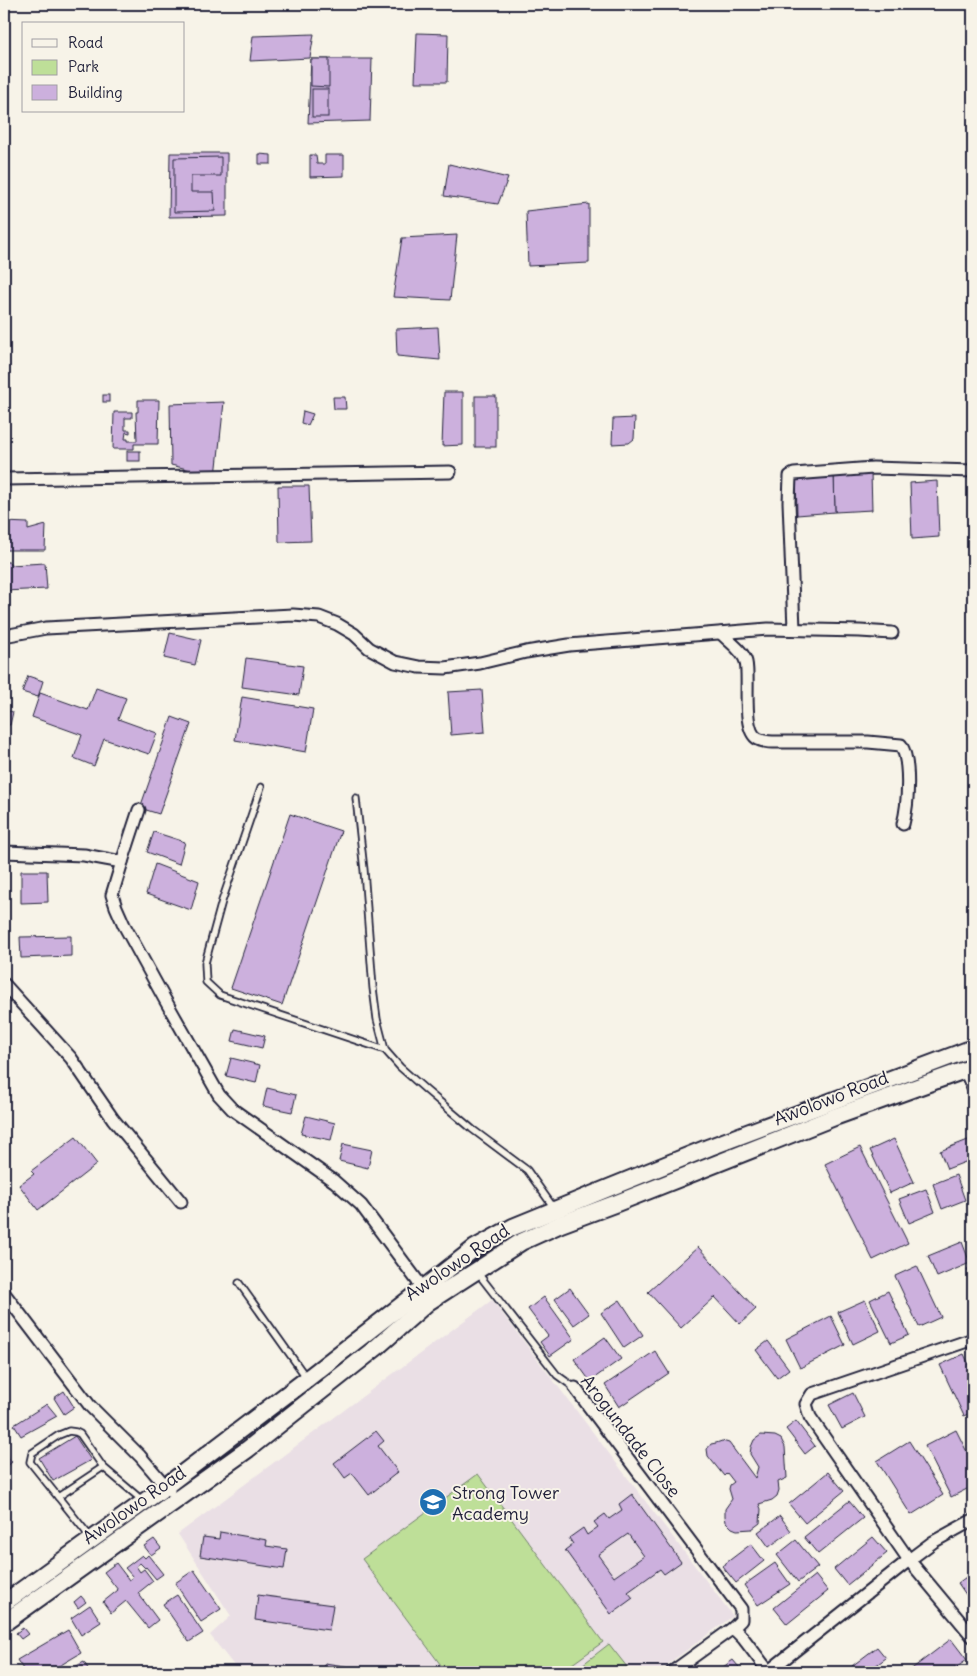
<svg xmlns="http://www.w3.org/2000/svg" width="977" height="1676" font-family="Delius,sans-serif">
  <rect width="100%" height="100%" fill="#f7f3e8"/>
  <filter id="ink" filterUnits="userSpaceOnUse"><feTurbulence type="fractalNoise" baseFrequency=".02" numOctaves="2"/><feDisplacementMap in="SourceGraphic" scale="10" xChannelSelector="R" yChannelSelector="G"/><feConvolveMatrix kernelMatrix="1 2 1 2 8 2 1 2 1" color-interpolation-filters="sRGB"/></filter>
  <g filter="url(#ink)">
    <polygon fill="#eadfe5" points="492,1300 733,1616 657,1672 239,1672 210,1635 231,1616 178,1534"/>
    <g fill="#bedf98" stroke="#70806a">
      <polygon points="478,1474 603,1642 561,1672 446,1672 362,1559"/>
      <polygon points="609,1644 631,1672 573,1672"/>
    </g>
    <g fill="#ccb0dd" stroke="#22223b" fill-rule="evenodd">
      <polygon points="417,33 448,34 447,82 415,82"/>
      <polygon points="314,34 310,58 250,61 253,36"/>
      <polygon points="311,59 372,59 370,121 308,123"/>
      <polygon points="311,59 329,59 329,87 311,86"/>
      <rect x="312" y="89" width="16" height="28"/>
      <polygon points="170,153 227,153 227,216 169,217"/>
      <polygon points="259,154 271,155 271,164 259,164"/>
      <polygon points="310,155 316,155 317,164 325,164 325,155 344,155 344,176 310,177"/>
      <polygon points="221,157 221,176 191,176 191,192 214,192 215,211 174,212 174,158"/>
      <polygon points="449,164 508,178 498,204 444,196"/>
      <polygon points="589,204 589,263 528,266 526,211"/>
      <polygon points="457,235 450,300 393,297 402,238"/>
      <polygon points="438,327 440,360 397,356 396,329"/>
      <polygon points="444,392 463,392 463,445 442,446"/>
      <rect x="103" y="395" width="6" height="7"/>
      <rect x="475" y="396" width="21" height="51"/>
      <polygon points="333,397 345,397 346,409 334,409"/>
      <polygon points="138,400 159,400 158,444 134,444 134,449 113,449 114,412 132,412 132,418 125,418 125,430 130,430 130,433 126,432 125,439 128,439 128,441 137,441 136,412 138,412"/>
      <polygon points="224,402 216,476 171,465 170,404"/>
      <polygon points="303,411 313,414 308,425 301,423"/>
      <polygon points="635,418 634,439 629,443 612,444 613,419"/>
      <rect x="127" y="451" width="13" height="10"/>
      <polygon points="871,473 872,510 835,512 834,474"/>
      <polygon points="834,474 835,512 797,515 796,476"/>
      <polygon points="937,481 939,537 912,539 910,483"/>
      <polygon points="278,486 309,486 311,541 279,542"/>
      <polygon points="4,522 28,523 28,530 46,525 45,550 4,550"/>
      <polygon points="4,562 9,562 10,565 45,563 47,589 4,591"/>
      <polygon points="170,633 201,640 195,665 164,658"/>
      <polygon points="246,658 303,666 299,695 242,687"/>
      <polygon points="28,676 43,681 38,697 22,692"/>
      <polygon points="96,688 126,698 118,719 157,733 149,754 104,739 94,766 74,758 82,735 32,717 40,693 88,710"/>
      <polygon points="482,690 485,732 451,735 448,692"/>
      <polygon points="242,697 313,709 306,752 235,740"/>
      <polygon points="4,710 13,712 10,725 4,724"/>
      <polygon points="172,717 191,724 159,814 140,808"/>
      <polygon points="290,814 341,831 282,1005 231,988"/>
      <polygon points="154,832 185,842 179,864 147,852"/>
      <polygon points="155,864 199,881 191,910 146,894"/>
      <polygon points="21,871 47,871 48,902 21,903"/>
      <polygon points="71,936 71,956 21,958 20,937"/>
      <polygon points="235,1029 265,1036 262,1048 232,1041"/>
      <polygon points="231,1058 260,1065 256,1083 226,1076"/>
      <polygon points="267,1088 296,1095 292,1112 263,1106"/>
      <polygon points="306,1116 335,1123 331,1140 301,1134"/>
      <polygon points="76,1137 97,1164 38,1210 19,1185 34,1174 31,1171"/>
      <polygon points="973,1138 973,1159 947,1169 940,1151"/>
      <polygon points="894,1139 914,1182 890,1193 870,1150"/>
      <polygon points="343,1144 372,1150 368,1168 339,1161"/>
      <polygon points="860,1147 908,1243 873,1260 825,1164"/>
      <polygon points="956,1175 965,1200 942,1209 933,1184"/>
      <polygon points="926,1189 935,1212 909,1223 899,1199"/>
      <polygon points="962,1242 970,1263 937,1277 928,1256"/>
      <polygon points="698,1247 756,1309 740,1324 715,1297 681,1328 648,1292"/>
      <polygon points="917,1266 941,1317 919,1327 895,1276"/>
      <polygon points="973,1266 973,1281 967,1269"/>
      <polygon points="570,1288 589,1314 574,1325 555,1299"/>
      <polygon points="888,1291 909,1335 891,1343 870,1300"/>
      <polygon points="544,1297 574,1339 550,1356 540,1342 548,1336 528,1309"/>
      <polygon points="620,1300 643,1335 624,1348 601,1313"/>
      <polygon points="865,1300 880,1331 853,1344 838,1312"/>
      <polygon points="831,1316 845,1345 800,1368 786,1339"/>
      <polygon points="605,1337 621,1359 590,1381 574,1359"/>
      <polygon points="768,1341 789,1369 777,1378 756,1350"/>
      <polygon points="655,1351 669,1373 619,1407 605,1385"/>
      <polygon points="964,1354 973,1373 973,1411 964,1416 940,1365"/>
      <polygon points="64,1391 74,1407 64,1414 54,1398"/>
      <polygon points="853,1393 865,1417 842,1429 829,1405"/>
      <polygon points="47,1404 57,1416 21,1436 14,1425"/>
      <polygon points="796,1421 815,1446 805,1454 786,1429"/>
      <polygon points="956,1430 973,1464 973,1486 951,1497 925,1446"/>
      <polygon points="376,1431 384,1441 378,1446 398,1472 369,1495 352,1473 345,1478 334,1463"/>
      <polygon points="761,1435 775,1436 781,1439 785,1447 787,1478 778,1482 779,1490 777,1496 772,1500 759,1504 761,1509 760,1523 752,1529 737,1530 732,1528 726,1522 725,1516 725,1509 732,1499 729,1489 730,1485 734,1482 727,1473 724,1476 708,1456 707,1449 711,1444 716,1443 722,1441 729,1443 755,1478 758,1467 750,1454 751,1447 754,1440"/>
      <polygon points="75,1436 91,1460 53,1481 39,1458"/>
      <polygon points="909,1441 943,1495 911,1515 877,1461"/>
      <polygon points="4,1453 12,1462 4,1469"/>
      <polygon points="828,1472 844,1491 805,1523 789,1504"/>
      <path d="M632,1494L681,1562L664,1574L660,1569L628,1592L633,1598L611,1614L565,1550L573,1544L569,1538L583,1528L587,1535L598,1527L594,1522L605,1514L609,1519L622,1510L619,1504ZM628,1534L644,1556L614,1577L598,1555Z"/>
      <polygon points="849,1501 863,1518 818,1554 804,1537"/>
      <polygon points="780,1516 791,1531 769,1547 758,1532"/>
      <polygon points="220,1532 267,1540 266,1546 287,1549 284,1569 200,1556 203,1537 219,1539"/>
      <polygon points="873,1537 887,1553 847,1585 834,1569"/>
      <polygon points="154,1539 161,1548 151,1555 144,1546"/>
      <polygon points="796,1540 818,1567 798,1582 777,1555"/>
      <polygon points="751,1544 764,1561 736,1583 722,1566"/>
      <polygon points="142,1555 145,1558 148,1555 163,1574 156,1579 146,1567 145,1568 140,1563 136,1566 140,1572 144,1569 153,1581 138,1593 158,1620 148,1628 126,1601 111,1613 103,1602 118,1590 104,1572 116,1563 129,1580 133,1577 125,1568"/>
      <polygon points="775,1563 790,1584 758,1605 744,1585"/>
      <polygon points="194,1570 221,1609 201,1622 175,1583"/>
      <polygon points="973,1572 973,1600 971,1602 958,1583"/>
      <polygon points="815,1575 828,1591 787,1624 774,1608"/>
      <polygon points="177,1595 203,1633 189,1642 163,1604"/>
      <polygon points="258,1595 333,1605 329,1630 255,1620"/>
      <polygon points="81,1596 86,1602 78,1608 74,1602"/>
      <polygon points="90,1605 101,1622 81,1635 71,1618"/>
      <polygon points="23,1628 28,1634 21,1639 16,1633"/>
      <polygon points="68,1630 81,1653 49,1672 25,1672 17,1660"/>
      <polygon points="951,1639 967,1660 950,1672 910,1672 909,1671"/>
      <polygon points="877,1647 886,1658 867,1672 856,1672 852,1666"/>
      <polygon points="733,1660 743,1672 716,1672"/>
      <polygon points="84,1662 90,1672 65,1672"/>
      <polygon points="325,1663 363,1669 363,1672 307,1672 308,1668 324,1671"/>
    </g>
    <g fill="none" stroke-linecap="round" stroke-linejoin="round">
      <g stroke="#22223b" stroke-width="9">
        <g id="lane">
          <polyline points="261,787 222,901 205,963 206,982 220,995 385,1050"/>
          <polyline points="356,798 364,870 373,988 377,1019 385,1050 400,1067 426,1090 472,1129 527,1170 554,1208"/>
          <polyline points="477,1272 557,1375 575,1388"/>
          <polyline points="239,1283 306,1377"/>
          <polyline points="58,1497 103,1467"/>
          <polyline points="91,1538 30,1462 32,1453 59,1435 69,1431 76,1432 80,1434 103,1467 143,1501"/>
        </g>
      </g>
      <g stroke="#22223b" stroke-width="15">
        <g id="street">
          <polyline points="4,479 450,472"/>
          <polyline points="794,629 789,502 790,476 794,474 873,468 973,471"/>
          <path d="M721,633C729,642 743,650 746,662C750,679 741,730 758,739C762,741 769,742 773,742H868L901,745C911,762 908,805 903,824"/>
          <polyline points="4,636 46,628 293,615 319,617 337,624 354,634 369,648 395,662 419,667 445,668 480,663 526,652 569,645 768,629 860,631 892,633"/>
          <polyline points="139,810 122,862 112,895 116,907 124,925 164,998 219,1095 232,1109 334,1181 361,1205 422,1287"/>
          <polyline points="4,852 84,855 122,862"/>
          <polyline points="4,984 71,1058 113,1119 181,1202"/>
          <polyline points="965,1070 973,1088"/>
          <polyline points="4,1293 90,1406 140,1456 169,1490"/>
          <polyline points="973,1339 812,1394 806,1404 810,1417 909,1560 973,1637"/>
          <polyline points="575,1388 741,1609 741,1620 733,1628 672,1672"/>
          <polyline points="733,1628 743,1638 769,1672"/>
          <polyline points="769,1671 909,1560 933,1542 973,1520"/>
        </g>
      </g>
      <g stroke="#22223b" stroke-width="20">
        <g id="secondary">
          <polyline points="4,1603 166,1486 307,1379 475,1248 513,1227 611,1187 710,1147 973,1048"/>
          <polyline points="4,1623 248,1449 377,1347 428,1302 521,1242 561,1224 617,1203 837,1116 973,1067"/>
        </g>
      </g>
      <use href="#lane" stroke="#f7f3e8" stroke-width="5.5"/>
      <use href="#street" stroke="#f7f3e8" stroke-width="11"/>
      <use href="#secondary" stroke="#f7f3e8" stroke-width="16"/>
    </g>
  </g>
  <defs>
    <g id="school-disc" transform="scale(1.4375)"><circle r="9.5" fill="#1f6fb2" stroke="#f7f3e8"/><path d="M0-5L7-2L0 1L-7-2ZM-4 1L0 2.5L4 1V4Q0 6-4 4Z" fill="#fff"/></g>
  </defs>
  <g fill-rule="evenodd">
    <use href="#school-disc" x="433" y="1502"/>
  </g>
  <g text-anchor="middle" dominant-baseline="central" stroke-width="4" stroke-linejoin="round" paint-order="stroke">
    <g font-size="18" fill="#22223b" stroke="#f7f3e8">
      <text transform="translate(831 1098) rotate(-21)">Awolowo Road</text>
      <text transform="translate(457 1262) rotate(-34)">Awolowo Road</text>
      <text transform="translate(631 1436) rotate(52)">Arogundade Close</text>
      <text transform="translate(134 1505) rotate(-35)">Awolowo Road</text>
    </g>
    <g font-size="18" fill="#22223b" stroke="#f7f3e8" text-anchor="start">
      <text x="452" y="1492">Strong Tower<tspan x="452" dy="21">Academy</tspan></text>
    </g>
  </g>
  <rect width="977" height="1676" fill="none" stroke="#f7f3e8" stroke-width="20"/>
  <rect x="10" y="10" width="957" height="1656" fill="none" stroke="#22223b" stroke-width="2" filter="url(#ink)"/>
  <rect x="22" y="22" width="162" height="90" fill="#f7f3e8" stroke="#a29fa3"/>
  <rect x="32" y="39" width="25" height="8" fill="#f7f3e8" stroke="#a29fa3"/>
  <text x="68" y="48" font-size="15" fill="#22223b">Road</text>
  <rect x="32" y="60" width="25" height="15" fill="#bedf98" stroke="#a29fa3"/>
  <text x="68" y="72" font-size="15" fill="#22223b">Park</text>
  <rect x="32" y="85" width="25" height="15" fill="#ccb0dd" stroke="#a29fa3"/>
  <text x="68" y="98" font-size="15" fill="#22223b">Building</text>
</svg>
